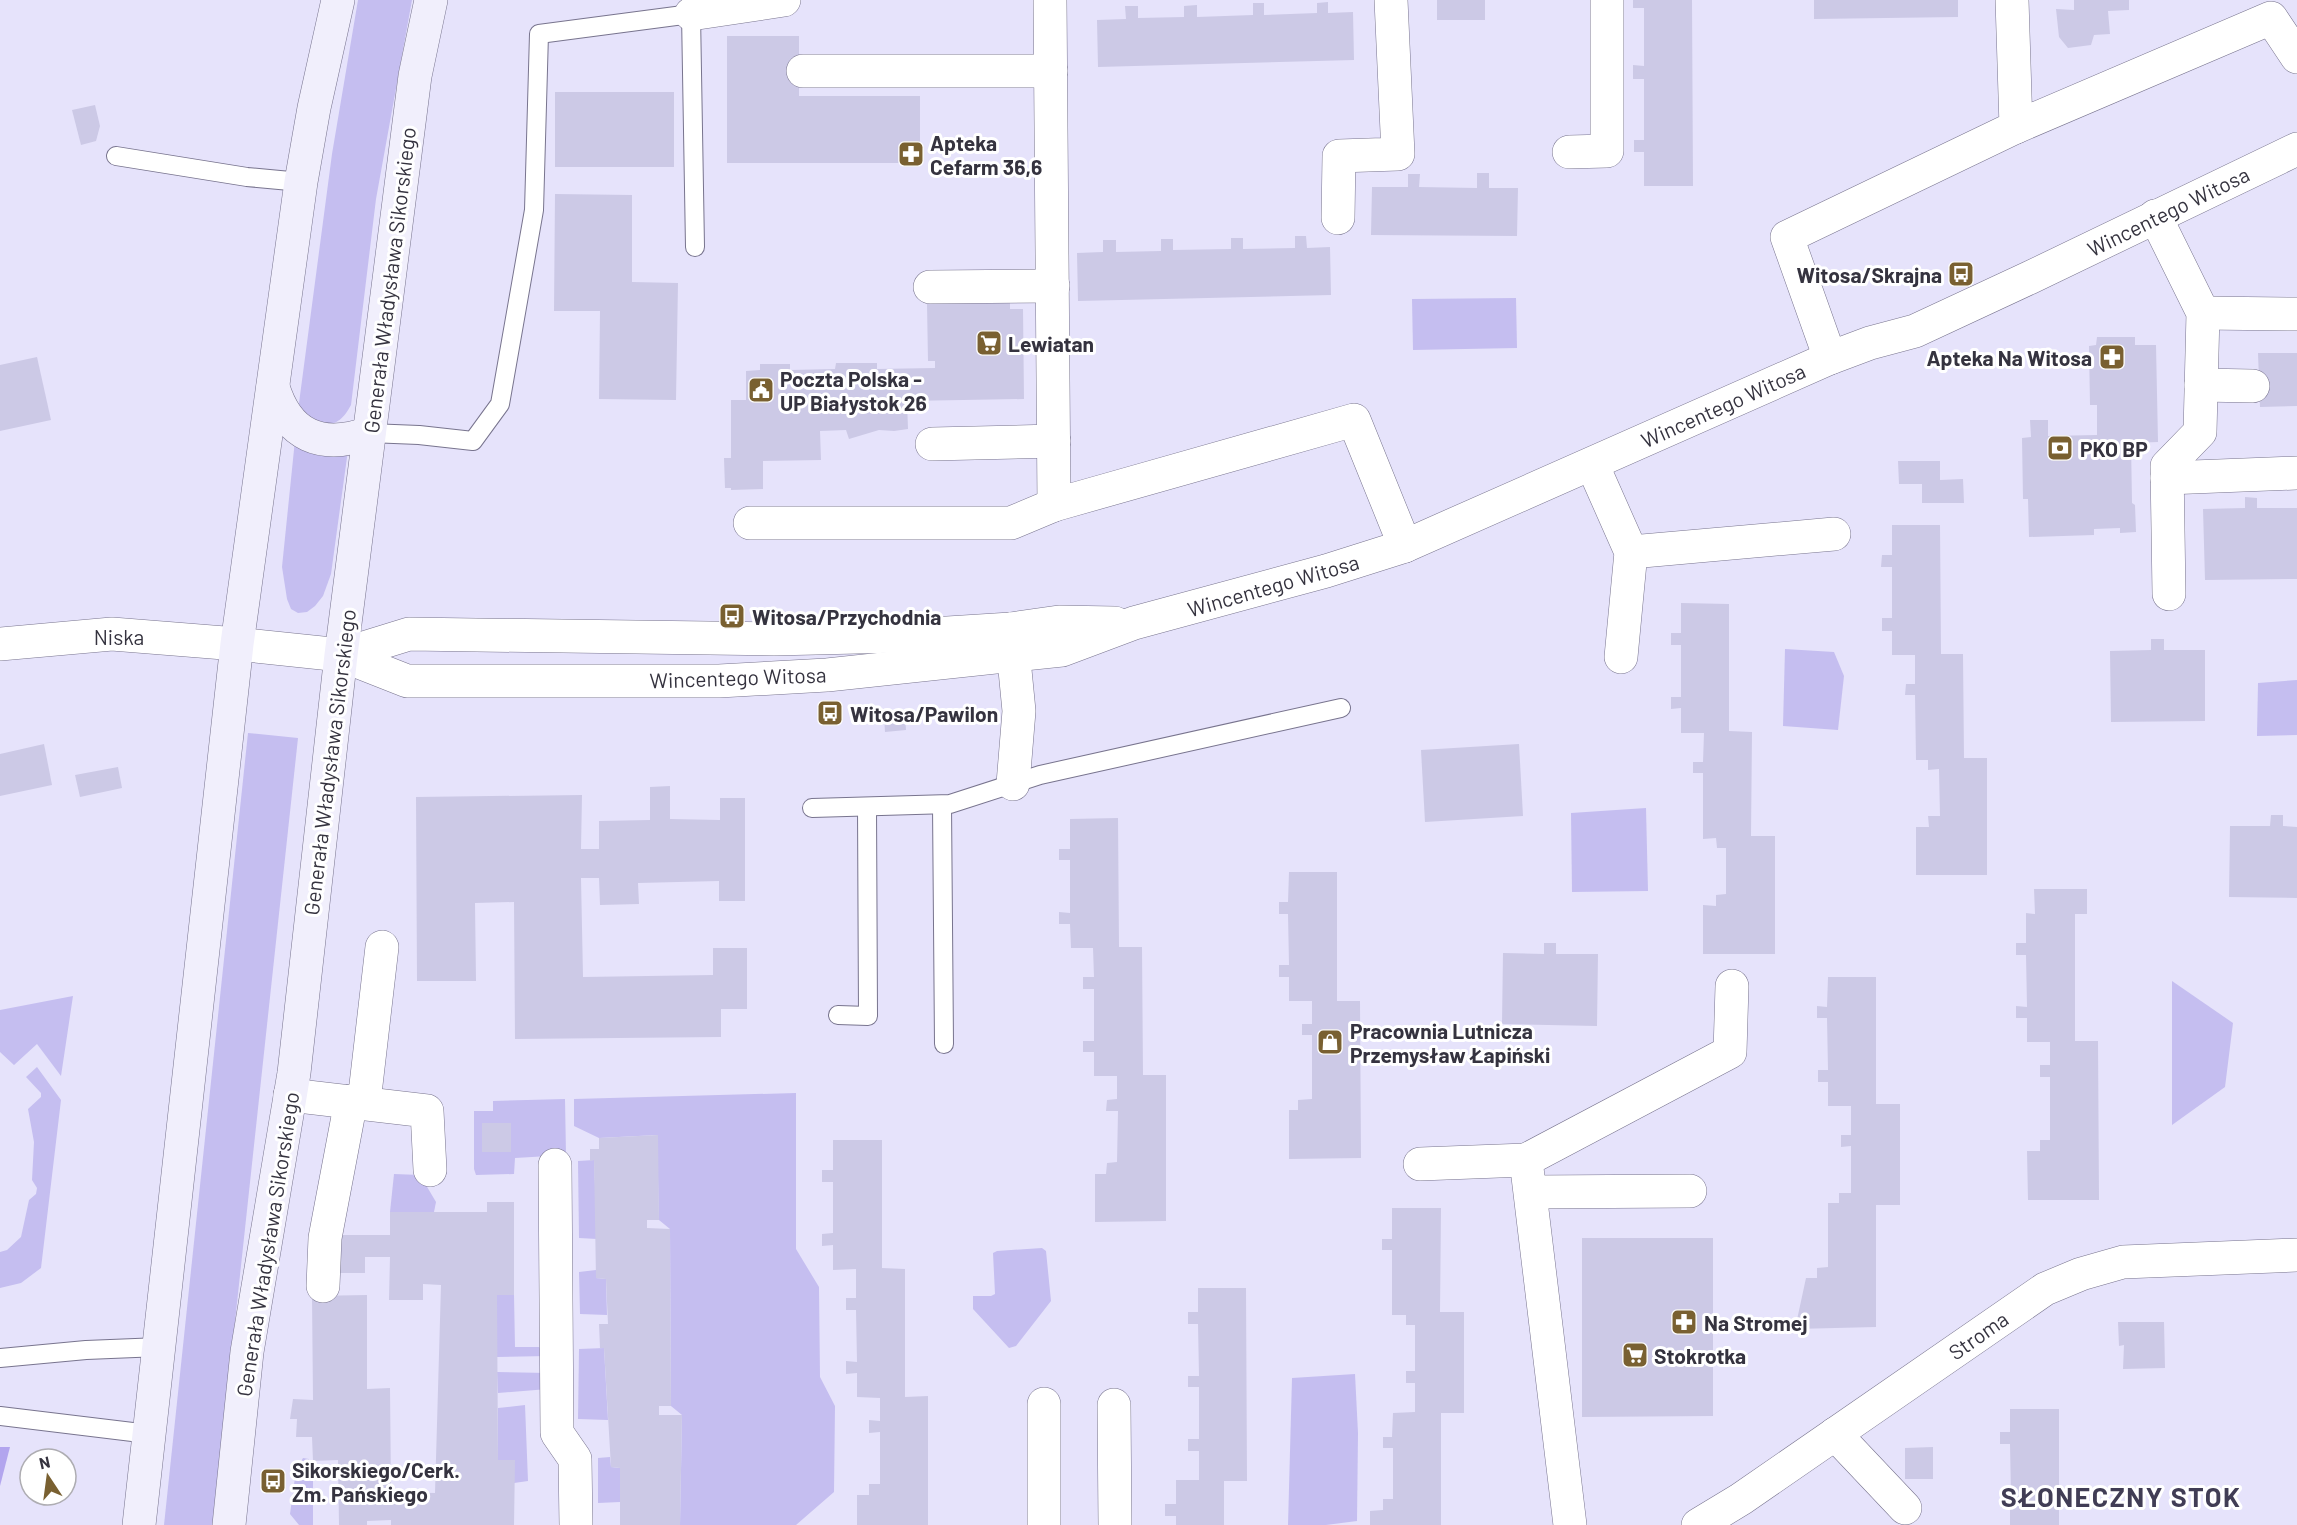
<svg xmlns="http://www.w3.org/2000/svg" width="2297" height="1525" font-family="Barlow,sans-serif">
  <rect width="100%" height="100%" fill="#e6e3fb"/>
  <g fill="#c5bef0">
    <path d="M358,0H412L376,199L351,405C344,418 338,424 322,426L301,411L299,403L332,154Z"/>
    <polygon points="1516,298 1517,348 1413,350 1412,299"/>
    <polygon points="295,440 348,450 331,574 323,596 315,606 307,612 298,613 291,609 287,599 282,567"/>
    <polygon points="1785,649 1834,652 1844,676 1838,730 1783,726"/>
    <polygon points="2297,680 2297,735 2257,736 2258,683"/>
    <polygon points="248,733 298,738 213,1525 164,1525"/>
    <polygon points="1646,808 1648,891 1572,892 1571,813"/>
    <polygon points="2172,981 2233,1023 2225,1087 2172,1125"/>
    <polygon points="73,996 61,1076 37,1044 14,1065 0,1052 0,1010"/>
    <polygon points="37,1067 61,1100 41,1268 21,1283 0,1288 0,1252 7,1250 21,1237 29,1200 36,1194 37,1188 32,1180 34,1142 28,1109 41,1097 41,1093 26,1077"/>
    <polygon points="796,1093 796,1249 819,1287 820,1377 835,1406 834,1492 796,1525 680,1525 682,1415 671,1406 670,1229 659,1220 657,1135 599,1138 574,1126 574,1099"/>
    <polygon points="565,1099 566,1155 515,1158 514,1174 476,1175 474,1169 474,1111 493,1111 493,1101"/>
    <polygon points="594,1160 597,1239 579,1238 578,1161"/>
    <polygon points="394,1174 420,1175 436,1202 434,1212 390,1212"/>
    <polygon points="1042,1248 1046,1251 1051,1301 1016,1346 1009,1348 973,1309 973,1296 991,1296 995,1294 993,1253 997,1251"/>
    <polygon points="596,1270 596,1278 606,1279 607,1315 580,1314 579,1272"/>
    <polygon points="497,1295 514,1295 515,1347 539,1347 548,1356 497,1357"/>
    <polygon points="604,1348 608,1420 578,1419 579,1349"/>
    <polygon points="497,1372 548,1373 548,1389 498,1393"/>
    <polygon points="1355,1374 1358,1433 1357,1521 1326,1525 1288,1525 1292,1378"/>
    <polygon points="525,1405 528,1481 514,1483 514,1460 498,1460 498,1408"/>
    <polygon points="610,1457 611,1467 620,1468 620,1502 598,1503 598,1458"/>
    <polygon points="303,1458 309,1459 309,1471 313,1472 313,1525 299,1525 290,1514 296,1470"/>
  </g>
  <polygon fill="#b2a5ee" points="0,1447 10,1447 0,1486"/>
  <g fill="#ccc9e6">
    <rect x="1437" y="0" width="48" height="20"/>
    <polygon points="1633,0 1692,0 1693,186 1644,186 1644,152 1634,152 1634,140 1644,140 1644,79 1633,79 1633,65 1644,66 1644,8 1633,8"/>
    <polygon points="1814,0 1958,0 1958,17 1814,19"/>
    <polygon points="2074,0 2129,0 2129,10 2108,11 2110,34 2094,35 2091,45 2068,48 2059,37 2056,9 2074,10"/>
    <polygon points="1328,2 1328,13 1353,12 1354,60 1098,67 1097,20 1126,19 1125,6 1138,6 1138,18 1184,17 1184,6 1197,5 1197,17 1253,15 1253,3 1264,3 1264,15 1317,13 1317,3"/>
    <polygon points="727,36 799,36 799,96 920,96 920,163 727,163"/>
    <rect x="555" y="92" width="119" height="75"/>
    <polygon points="95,105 100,126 96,141 81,145 72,110"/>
    <polygon points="1477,173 1489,173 1489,188 1518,188 1517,236 1371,235 1372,187 1408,187 1408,174 1420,174 1419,187 1477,188"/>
    <polygon points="555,194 632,195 632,282 678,283 676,400 599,399 600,311 554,311"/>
    <polygon points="1295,236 1306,236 1307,248 1330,247 1331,295 1078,301 1077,253 1103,252 1103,240 1116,240 1116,252 1161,251 1161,239 1173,239 1173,250 1231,249 1231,238 1243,238 1243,249 1295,248"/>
    <polygon points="1010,302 1010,309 1023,309 1024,399 907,401 908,429 894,431 879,430 849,439 846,430 820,431 821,460 763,461 763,489 731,490 731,488 725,488 724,458 731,458 731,400 746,400 746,371 760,370 760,364 790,364 790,370 835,369 836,363 877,363 877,369 935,368 935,361 928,361 927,304"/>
    <polygon points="2097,337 2135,337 2135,345 2156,345 2158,442 2131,443 2132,503 2135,505 2136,532 2120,533 2120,528 2094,529 2094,535 2029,537 2028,499 2023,499 2022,438 2031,437 2030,420 2048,420 2048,436 2097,435 2097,405 2090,405 2089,346 2096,345"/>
    <polygon points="2258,353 2297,353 2297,406 2260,407"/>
    <polygon points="37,357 51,420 0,431 0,365"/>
    <polygon points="1898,461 1940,461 1940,480 1963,479 1964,503 1922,503 1922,484 1899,484"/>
    <polygon points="2245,497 2257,498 2257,508 2297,508 2297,579 2205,580 2203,509 2245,508"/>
    <polygon points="1892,525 1940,525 1941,654 1963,654 1964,758 1987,758 1987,875 1916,875 1916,827 1929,827 1928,816 1940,816 1939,769 1928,770 1928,760 1916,760 1915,695 1905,695 1906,684 1915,684 1915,655 1892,655 1892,631 1882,631 1882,618 1892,618 1892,567 1881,567 1882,555 1892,555"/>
    <polygon points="1681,603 1729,604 1729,731 1752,732 1751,836 1775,836 1775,954 1703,954 1703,905 1716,906 1716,895 1726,894 1726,848 1717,848 1716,838 1703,839 1703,773 1693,773 1693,762 1703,762 1704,733 1681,733 1681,708 1671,709 1671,697 1681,697 1681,645 1671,645 1671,633 1681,633"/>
    <polygon points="2151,639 2164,639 2164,650 2205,650 2205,721 2111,722 2110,651 2151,650"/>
    <polygon points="905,716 906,730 885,732 884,717"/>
    <polygon points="44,744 52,785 0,796 0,754"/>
    <polygon points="1519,744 1523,816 1425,822 1421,750"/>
    <polygon points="118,767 122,788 80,797 75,775"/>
    <polygon points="670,786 670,819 720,820 720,798 745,798 745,901 719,901 719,881 638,883 639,904 600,905 599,878 581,878 583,977 713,975 713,948 747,948 747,1009 721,1009 721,1037 515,1039 514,902 475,903 476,981 417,981 416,797 582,795 581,849 599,849 599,821 650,820 650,787"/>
    <polygon points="2271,815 2283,815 2283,826 2297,827 2297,898 2229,897 2230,826 2270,826"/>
    <polygon points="1118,818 1119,947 1142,947 1143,1075 1166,1075 1166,1221 1095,1222 1095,1174 1106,1174 1107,1163 1117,1162 1118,1111 1106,1111 1107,1100 1117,1099 1117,1076 1094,1076 1094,1052 1083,1052 1083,1041 1094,1041 1094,989 1083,989 1083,977 1094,977 1093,948 1071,948 1070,924 1059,924 1059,912 1070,913 1070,860 1059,860 1059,849 1070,849 1070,819"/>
    <polygon points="1289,872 1337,872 1337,1001 1360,1001 1361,1158 1289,1159 1289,1110 1298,1110 1298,1100 1312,1099 1312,1035 1302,1035 1302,1024 1312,1024 1312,1001 1289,1001 1289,977 1279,977 1279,965 1289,965 1288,914 1279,914 1279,902 1288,902"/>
    <polygon points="2034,889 2087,889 2087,914 2075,914 2075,1041 2098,1041 2099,1200 2028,1200 2027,1151 2040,1151 2040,1140 2050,1140 2050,1077 2040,1077 2040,1065 2050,1065 2050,1042 2027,1042 2027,1018 2016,1018 2016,1006 2027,1007 2026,955 2016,955 2016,943 2026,943 2026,913 2035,914"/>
    <polygon points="1544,943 1556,943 1556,954 1598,954 1597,1026 1502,1024 1503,953 1544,954"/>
    <polygon points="1828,977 1876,977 1876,1104 1900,1104 1900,1205 1876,1205 1876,1327 1795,1329 1806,1278 1817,1278 1817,1268 1828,1267 1828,1203 1839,1203 1839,1193 1851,1193 1851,1146 1841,1147 1841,1135 1851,1135 1851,1106 1828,1106 1828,1082 1818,1082 1818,1070 1828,1070 1827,1018 1817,1018 1817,1006 1827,1007"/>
    <rect x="482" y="1123" width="29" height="29"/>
    <polygon points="658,1135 659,1220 647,1220 647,1228 670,1229 671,1406 659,1406 659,1415 682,1415 680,1525 620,1525 620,1468 611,1467 604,1348 600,1348 599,1324 608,1324 606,1279 596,1278 594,1160 590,1161 590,1149 599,1149 599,1138"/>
    <polygon points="833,1140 882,1140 882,1268 905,1269 905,1397 928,1396 928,1525 857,1525 857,1495 869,1495 869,1484 880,1484 880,1432 869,1433 869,1420 880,1421 880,1398 857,1397 857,1373 846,1374 846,1361 857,1362 856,1310 846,1310 846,1298 856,1298 856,1269 833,1270 833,1245 822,1246 822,1234 833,1233 833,1182 822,1182 822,1170 833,1170"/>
    <polygon points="487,1202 514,1202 514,1295 497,1295 498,1460 515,1460 514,1525 391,1525 391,1520 367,1521 367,1525 339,1525 338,1460 313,1461 312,1437 296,1437 297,1419 290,1419 293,1399 313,1400 312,1296 367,1295 367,1389 390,1388 391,1492 435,1493 441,1285 423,1284 423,1300 389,1300 390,1257 365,1257 365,1273 338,1273 338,1235 390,1235 390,1212 487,1212"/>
    <polygon points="1392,1208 1441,1208 1440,1312 1464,1312 1464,1413 1441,1413 1441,1525 1370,1525 1370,1511 1383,1510 1383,1499 1393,1499 1393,1448 1383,1448 1383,1437 1392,1437 1393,1413 1415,1412 1415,1383 1406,1383 1406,1371 1415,1371 1415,1325 1406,1325 1406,1315 1392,1315 1392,1250 1382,1250 1382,1239 1392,1239"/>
    <polygon points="1582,1238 1713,1238 1713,1416 1582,1417"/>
    <polygon points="1198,1288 1246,1288 1247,1481 1224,1481 1224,1525 1176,1525 1176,1516 1165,1516 1165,1504 1176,1504 1176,1480 1199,1480 1199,1451 1188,1451 1188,1439 1199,1439 1199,1387 1188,1387 1188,1376 1199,1376 1198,1324 1188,1324 1188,1312 1198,1312"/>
    <polygon points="2118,1322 2164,1322 2165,1368 2123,1369 2124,1345 2119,1346"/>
    <polygon points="2010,1409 2059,1409 2059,1525 2010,1525 2010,1508 2001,1508 2001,1496 2011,1496 2010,1444 2000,1444 2000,1432 2010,1432"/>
    <polygon points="1933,1447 1933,1479 1905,1479 1905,1448"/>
  </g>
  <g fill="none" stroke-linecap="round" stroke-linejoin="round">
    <g stroke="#78748e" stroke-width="20">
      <g id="service">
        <polyline points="116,156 247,177 301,182"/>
        <polyline points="369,433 419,435 473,441 500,404 534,210 539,34 691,14 695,247"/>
        <polyline points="942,805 944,1044"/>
        <polyline points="812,808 950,804 1040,775 1341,708"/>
        <polyline points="838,1015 868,1016 867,807"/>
        <polyline points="0,1358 86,1350 160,1347"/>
        <polyline points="0,1416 149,1434"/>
      </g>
    </g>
    <g stroke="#78748e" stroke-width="34">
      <g id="minor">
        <polyline points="1050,0 1054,505 1354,420 1405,546"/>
        <polyline points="691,14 784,0"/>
        <polyline points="803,71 1051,71"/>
        <polyline points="2016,127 2271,18 2297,57"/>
        <polyline points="1569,152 1607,151 1607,0"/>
        <polyline points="2155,216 2203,313 2200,432 2167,466 2169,594"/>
        <polyline points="1338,218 1339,156 1398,154 1391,0"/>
        <polyline points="930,287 1053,286"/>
        <polyline points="2203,313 2297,314"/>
        <polyline points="1830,358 1787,237 2016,127 2012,0"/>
        <polyline points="2201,385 2253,386"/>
        <polyline points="932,444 1054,441"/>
        <polyline points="1592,464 1631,552 1621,657"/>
        <polyline points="2167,478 2297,473"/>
        <polyline points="750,523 1011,523 1054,505"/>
        <polyline points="1631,552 1834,534"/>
        <polyline points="1011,629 1019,711 1013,784"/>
        <polyline points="0,644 112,634 237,644"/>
        <polyline points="290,1095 427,1111 430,1170"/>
        <polyline points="364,1102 382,947"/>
        <polyline points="1420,1164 1526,1160"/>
        <polyline points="555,1165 557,1433 575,1459 576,1525"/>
        <polyline points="1531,1192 1690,1191"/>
        <polyline points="323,1286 325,1238 351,1101"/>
        <polyline points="1044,1404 1044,1525"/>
        <polyline points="1114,1405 1115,1525"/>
        <polyline points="1835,1434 1905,1508"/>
        <polyline points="1570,1525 1526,1160 1730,1052 1732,986"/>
        <polyline points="1698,1525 1741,1499 2045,1289 2081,1274 2123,1262 2297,1255"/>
      </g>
    </g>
    <g stroke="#78748e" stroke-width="34">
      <g id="tertiary">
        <polyline points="237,644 341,655 407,681 719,681 827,675 1062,650 1134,623 1326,571 1405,546 1830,358 1870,343 1915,331 2029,278 2297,149"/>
        <polyline points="341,655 409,634 774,639 900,636 1011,629 1059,622 1115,623"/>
      </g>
    </g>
    <g stroke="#78748e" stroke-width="34">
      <g id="secondary">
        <path d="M273,387C288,436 321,450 369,433"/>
        <polyline points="139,1525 237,644 301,182 314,108 338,0"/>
        <polyline points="229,1525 247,1352 294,1073 341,655 415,76 431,0"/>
      </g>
    </g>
    <use href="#service" stroke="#fff" stroke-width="18"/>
    <use href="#minor" stroke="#fff" stroke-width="33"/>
    <use href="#tertiary" stroke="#fff" stroke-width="33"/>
    <use href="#secondary" stroke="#f1effc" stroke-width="33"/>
  </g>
  <defs>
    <g id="pharmacy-square" transform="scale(1.35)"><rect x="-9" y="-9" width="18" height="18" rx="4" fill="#796031" stroke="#fff"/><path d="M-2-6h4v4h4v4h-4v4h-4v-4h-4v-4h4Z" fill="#fff"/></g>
    <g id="bus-square" transform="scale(1.35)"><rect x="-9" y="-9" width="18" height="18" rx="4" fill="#796031" stroke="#fff"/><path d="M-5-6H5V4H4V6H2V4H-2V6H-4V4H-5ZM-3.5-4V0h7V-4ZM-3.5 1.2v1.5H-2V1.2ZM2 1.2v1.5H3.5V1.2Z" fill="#fff"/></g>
    <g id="supermarket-square" transform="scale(1.35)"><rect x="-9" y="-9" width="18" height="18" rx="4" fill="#796031" stroke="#fff"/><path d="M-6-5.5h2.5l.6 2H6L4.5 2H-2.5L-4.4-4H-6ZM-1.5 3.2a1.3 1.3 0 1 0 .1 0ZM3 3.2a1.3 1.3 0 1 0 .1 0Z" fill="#fff"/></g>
    <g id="civic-square" transform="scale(1.35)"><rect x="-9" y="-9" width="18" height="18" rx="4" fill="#796031" stroke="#fff"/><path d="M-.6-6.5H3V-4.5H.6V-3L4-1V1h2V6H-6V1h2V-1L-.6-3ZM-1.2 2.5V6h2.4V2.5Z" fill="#fff"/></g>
    <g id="bank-square" transform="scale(1.35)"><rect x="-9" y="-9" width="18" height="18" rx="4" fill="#796031" stroke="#fff"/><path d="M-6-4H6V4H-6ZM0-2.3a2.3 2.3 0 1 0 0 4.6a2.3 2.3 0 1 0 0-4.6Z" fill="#fff"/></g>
    <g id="shop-square" transform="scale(1.35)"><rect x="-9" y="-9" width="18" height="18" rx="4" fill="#796031" stroke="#fff"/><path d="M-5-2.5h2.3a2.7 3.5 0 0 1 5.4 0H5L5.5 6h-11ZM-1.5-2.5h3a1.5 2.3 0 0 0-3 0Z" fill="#fff"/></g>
  </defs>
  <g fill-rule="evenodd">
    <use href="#pharmacy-square" x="911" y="154"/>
    <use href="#bus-square" x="1961" y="274"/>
    <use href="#supermarket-square" x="989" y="343"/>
    <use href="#pharmacy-square" x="2112" y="357"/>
    <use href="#civic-square" x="761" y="390"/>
    <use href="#bank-square" x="2060" y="448"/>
    <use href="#bus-square" x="732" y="616"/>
    <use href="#bus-square" x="830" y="713"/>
    <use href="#shop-square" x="1330" y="1042"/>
    <use href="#pharmacy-square" x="1684" y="1322"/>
    <use href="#supermarket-square" x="1635" y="1355"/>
    <use href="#bus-square" x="273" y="1481"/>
  </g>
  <g text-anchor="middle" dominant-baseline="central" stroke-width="6" stroke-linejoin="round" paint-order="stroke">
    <g font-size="21" font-weight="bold" fill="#35333f" stroke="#fff" text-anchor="start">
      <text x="930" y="142">Apteka<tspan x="930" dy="24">Cefarm 36,6</tspan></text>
      <text x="1942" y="274" text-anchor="end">Witosa/Skrajna</text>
      <text x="1008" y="343">Lewiatan</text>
      <text x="2092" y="357" text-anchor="end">Apteka Na Witosa</text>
      <text x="780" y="378">Poczta Polska -<tspan x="780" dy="24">UP Białystok 26</tspan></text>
      <text x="2080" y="448">PKO BP</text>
      <text x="752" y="616">Witosa/Przychodnia</text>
      <text x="850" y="713">Witosa/Pawilon</text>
      <text x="1350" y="1030">Pracownia Lutnicza<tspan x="1350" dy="24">Przemysław Łapiński</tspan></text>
      <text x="1704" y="1322">Na Stromej</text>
      <text x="1654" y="1355">Stokrotka</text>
      <text x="292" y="1469">Sikorskiego/Cerk.<tspan x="292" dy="24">Zm. Pańskiego</tspan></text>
    </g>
    <g font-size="21" fill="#35333f" stroke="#fff">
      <text transform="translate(2168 211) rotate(-26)">Wincentego Witosa</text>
      <text transform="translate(389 280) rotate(-83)">Generała Władysława Sikorskiego</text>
      <text transform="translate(1723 405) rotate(-24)">Wincentego Witosa</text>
      <text transform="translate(1273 585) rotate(-16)">Wincentego Witosa</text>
      <text x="119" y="636">Niska</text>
      <text transform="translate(738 677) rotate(-2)">Wincentego Witosa</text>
      <text transform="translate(329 762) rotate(-83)">Generała Władysława Sikorskiego</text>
      <text transform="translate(267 1244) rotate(-81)">Generała Władysława Sikorskiego</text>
      <text transform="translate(1978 1335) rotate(-35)">Stroma</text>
    </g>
    <g font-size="27" font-weight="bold" letter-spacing="1.5" fill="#413d55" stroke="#fff">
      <text x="2121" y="1496">SŁONECZNY STOK</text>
    </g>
  </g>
  <g transform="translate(48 1477) rotate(347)"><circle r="28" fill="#ffffff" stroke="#aeadb2" stroke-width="1.5"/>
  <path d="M0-4.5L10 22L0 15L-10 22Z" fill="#796031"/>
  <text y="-9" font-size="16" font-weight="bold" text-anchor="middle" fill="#35333f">N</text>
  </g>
</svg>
